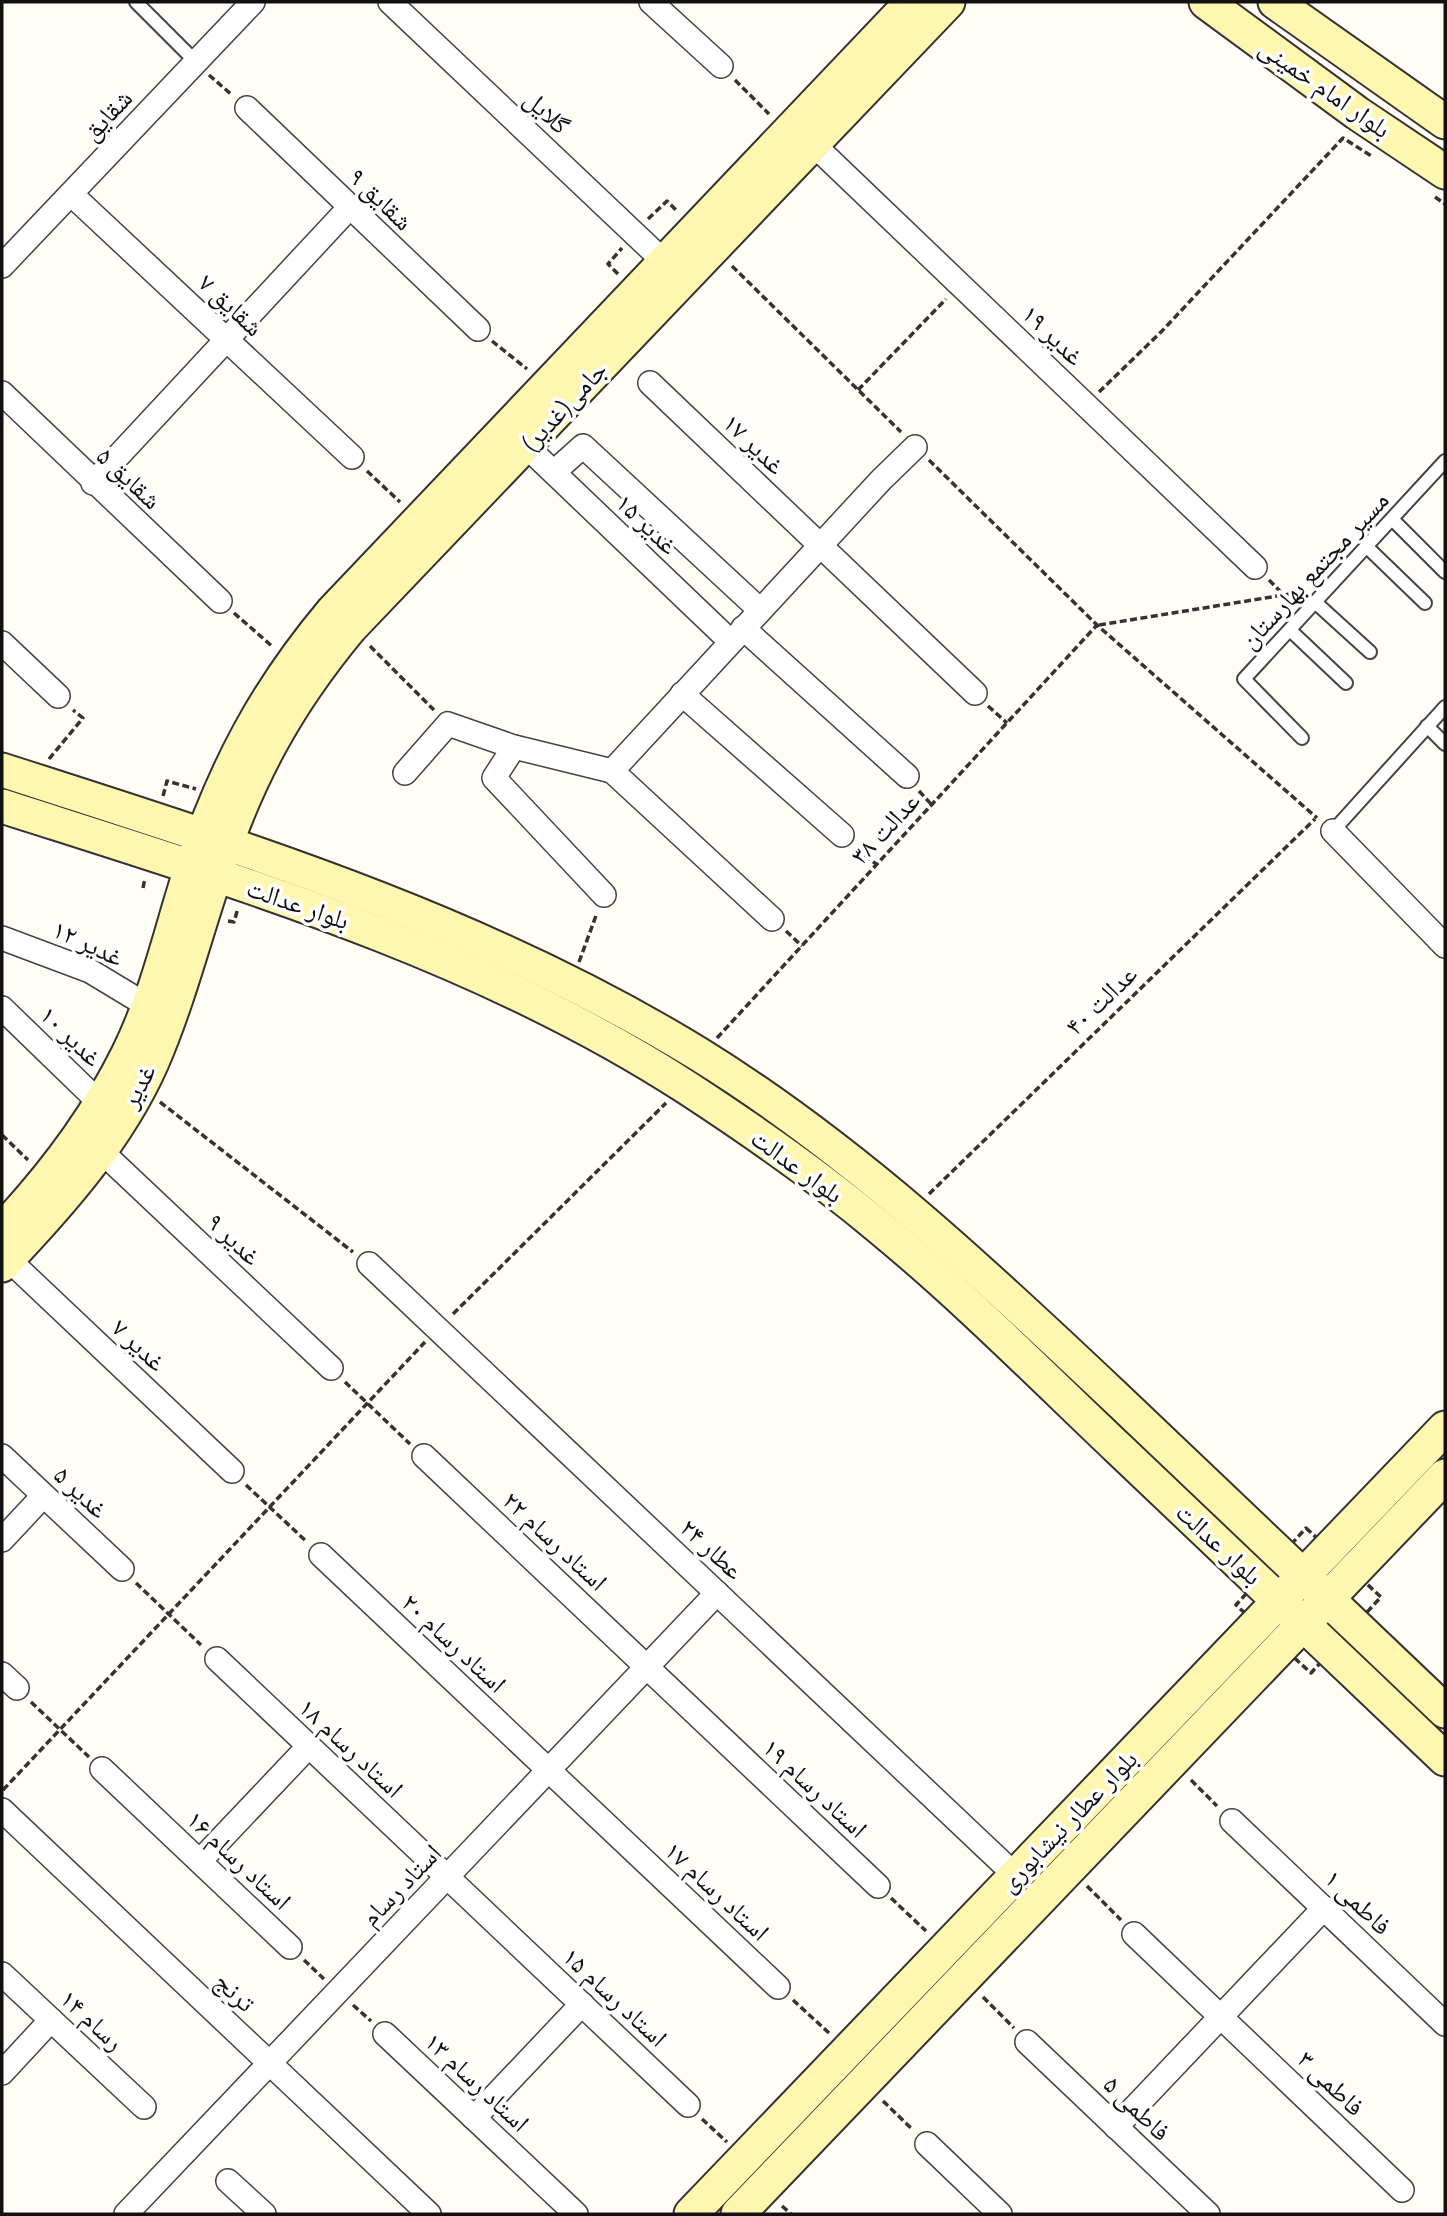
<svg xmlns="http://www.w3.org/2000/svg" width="1447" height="2216" font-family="'Zilla Slab','Noto Naskh Arabic',serif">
  <rect width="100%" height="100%" fill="#fffdf5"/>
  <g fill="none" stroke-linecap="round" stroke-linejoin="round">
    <g stroke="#444" stroke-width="16">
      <g id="lane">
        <polyline points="136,2 196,62"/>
        <polyline points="1392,519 1445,572"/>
        <polyline points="1367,547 1425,603"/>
        <polyline points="1315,602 1370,652"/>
        <polyline points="1290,630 1346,683"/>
        <polyline points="1427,726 1445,744"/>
        <polyline points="1302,738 1244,679 1445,461"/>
        <polyline points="1333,831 1445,707"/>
      </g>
    </g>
    <g stroke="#444" stroke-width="26">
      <g id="street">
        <polyline points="390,2 675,272"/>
        <polyline points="651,2 721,66"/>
        <polyline points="247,108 478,329"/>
        <polyline points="813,144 1255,567"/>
        <polyline points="71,194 352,457"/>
        <polyline points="2,266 253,2"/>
        <polyline points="650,383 975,693"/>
        <polyline points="2,393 220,601"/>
        <polyline points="526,446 730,641"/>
        <polyline points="554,472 583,446 760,610"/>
        <polyline points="93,483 349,208"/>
        <polyline points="743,628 907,776"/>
        <polyline points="2,643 58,696"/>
        <polyline points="682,694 842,835"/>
        <polyline points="514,747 494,778 604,895"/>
        <polyline points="405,773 448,724 514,747 612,771"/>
        <polyline points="1333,831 1445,946"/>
        <polyline points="772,919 612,771 881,480 915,447"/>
        <polyline points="2,938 90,971 148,1006"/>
        <polyline points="2,1008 101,1104"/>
        <polyline points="100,1150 331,1368"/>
        <polyline points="8,1259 232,1471"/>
        <polyline points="369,1264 1016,1876"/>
        <polyline points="2,1456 122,1569"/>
        <polyline points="424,1456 878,1886"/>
        <polyline points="2,1540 43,1496"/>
        <polyline points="321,1555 778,1987"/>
        <polyline points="217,1659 688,2105"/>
        <polyline points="2,1674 17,1688"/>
        <polyline points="102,1769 290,1947"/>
        <polyline points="2,1810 429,2214"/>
        <polyline points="1232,1821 1445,2024"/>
        <polyline points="200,1861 309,1746"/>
        <polyline points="1134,1934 1402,2190"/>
        <polyline points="2,1974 144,2107"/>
        <polyline points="385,2034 576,2214"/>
        <polyline points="1027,2042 1208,2214"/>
        <polyline points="2,2073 51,2020"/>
        <polyline points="474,2118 582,2004"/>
        <polyline points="1116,2127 1324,1908"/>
        <polyline points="927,2144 1000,2214"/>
        <polyline points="228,2181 264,2214"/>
        <polyline points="126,2214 717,1593"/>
      </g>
    </g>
    <g stroke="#333" stroke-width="37">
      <g id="secondary">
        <polyline points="1206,2 1357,113 1445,172"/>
        <polyline points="1275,2 1445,122"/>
        <path d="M2,770C244,848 482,921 700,1055C853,1150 984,1273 1114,1396C1224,1501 1335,1606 1445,1711"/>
        <path d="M2,806C236,881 477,952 686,1087C752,1130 818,1176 879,1227C963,1296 1040,1374 1119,1449C1227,1552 1336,1655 1445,1759"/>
        <path d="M2,1230C52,1177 96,1119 128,1054C157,996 171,930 191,869C225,768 265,692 333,611L912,2"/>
        <path d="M2,1265C60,1204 118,1139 152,1062C178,1002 194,938 215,876C246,779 286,705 351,627L948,2"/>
        <polyline points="691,2214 1445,1428"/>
        <polyline points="738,2214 1445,1476"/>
      </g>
    </g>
    <g stroke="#333" stroke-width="3.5" stroke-dasharray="7 3.5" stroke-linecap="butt">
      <polyline points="209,75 232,95"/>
      <polyline points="735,80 769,114"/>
      <polyline points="1435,197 1445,204"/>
      <polyline points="648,219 667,201 677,211"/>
      <polyline points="732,266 901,432"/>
      <polyline points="618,274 608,264 622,248"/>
      <polyline points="492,341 527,369"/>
      <polyline points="858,390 946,299"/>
      <polyline points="1099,392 1162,331 1343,138 1373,157"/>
      <polyline points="929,460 1097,625 1317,818"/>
      <polyline points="367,471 400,502"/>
      <polyline points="1269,580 1285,596"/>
      <polyline points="234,613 273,647"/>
      <polyline points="1099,625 1302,592"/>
      <polyline points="370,646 434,710"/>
      <polyline points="988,706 1007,723"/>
      <polyline points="49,759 83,718 73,710"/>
      <polyline points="919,791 932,805"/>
      <polyline points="163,796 167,781 196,789"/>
      <polyline points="857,848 877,865"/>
      <polyline points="143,888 145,878"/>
      <polyline points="228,921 234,922 238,908"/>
      <polyline points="786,931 802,946"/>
      <polyline points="579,962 597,913"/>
      <polyline points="717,1038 1097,625"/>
      <polyline points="160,1102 353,1252"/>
      <polyline points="2,1135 28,1160"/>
      <polyline points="929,1194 1315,819"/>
      <polyline points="453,1314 666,1103"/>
      <polyline points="345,1382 410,1444"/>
      <polyline points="246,1485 307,1542"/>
      <polygon points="1306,1528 1381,1597 1311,1673 1236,1605"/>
      <polyline points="136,1583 201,1645"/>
      <polyline points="31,1702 89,1757"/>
      <polyline points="1191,1780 1217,1806"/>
      <polyline points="3,1790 425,1342"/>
      <polyline points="1087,1886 1121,1920"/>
      <polyline points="891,1898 926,1931"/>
      <polyline points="304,1960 324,1979"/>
      <polyline points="983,1997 1014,2028"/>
      <polyline points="793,2000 829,2033"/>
      <polyline points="353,2005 371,2021"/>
      <polyline points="883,2101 913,2130"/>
      <polyline points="702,2119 727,2142"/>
      <polyline points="782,2206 791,2214"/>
    </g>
    <use href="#lane" stroke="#fff" stroke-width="12"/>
    <use href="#street" stroke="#fff" stroke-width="23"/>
    <use href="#secondary" stroke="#fff6b0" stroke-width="33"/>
  </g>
  <g text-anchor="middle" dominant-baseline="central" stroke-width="7" stroke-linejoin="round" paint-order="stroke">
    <g font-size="26" fill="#111" stroke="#fff">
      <text transform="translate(1325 88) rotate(35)">بلوار امام خمینی</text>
      <text transform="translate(547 112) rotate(43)">گلایل</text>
      <text transform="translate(107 115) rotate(-47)">شقایق</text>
      <text transform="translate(381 199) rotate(44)">شقایق ۹</text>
      <text transform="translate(231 305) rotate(43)">شقایق ۷</text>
      <text transform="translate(1053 335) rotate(44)">غدیر ۱۹</text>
      <text transform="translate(564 406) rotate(-47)">جامی(غدیر)</text>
      <text transform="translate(754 444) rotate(44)">غدیر ۱۷</text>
      <text transform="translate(129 478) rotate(43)">شقایق ۵</text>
      <text transform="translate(647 524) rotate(44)">غدیر ۱۵</text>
      <text transform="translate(1314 570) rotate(-47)">مسیر مجتمع بهارستان</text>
      <text transform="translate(885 828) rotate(-47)">عدالت ۳۸</text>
      <text transform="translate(298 904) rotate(19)">بلوار عدالت</text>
      <text transform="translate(88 943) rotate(25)">غدیر ۱۲</text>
      <text transform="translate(1101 1000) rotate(-44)">عدالت ۴۰</text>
      <text transform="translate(71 1036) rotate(44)">غدیر ۱۰</text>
      <text transform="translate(138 1086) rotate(-62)">غدیر</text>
      <text transform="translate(797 1166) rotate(36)">بلوار عدالت</text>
      <text transform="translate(234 1239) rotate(43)">غدیر ۹</text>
      <text transform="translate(139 1345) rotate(43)">غدیر ۷</text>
      <text transform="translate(81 1492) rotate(43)">غدیر ۵</text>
      <text transform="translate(555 1541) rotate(43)">استاد رسام ۲۲</text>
      <text transform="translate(1219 1544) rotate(43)">بلوار عدالت</text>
      <text transform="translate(712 1549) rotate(43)">عطار ۲۴</text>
      <text transform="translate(454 1643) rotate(43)">استاد رسام ۲۰</text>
      <text transform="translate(351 1748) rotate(43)">استاد رسام ۱۸</text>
      <text transform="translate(815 1788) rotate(43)">استاد رسام ۱۹</text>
      <text transform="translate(1068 1821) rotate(-46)">بلوار عطار نیشابوری</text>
      <text transform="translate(239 1860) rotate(43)">استاد رسام ۱۶</text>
      <text transform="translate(401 1885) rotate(-46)">استاد رسام</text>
      <text transform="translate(717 1891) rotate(43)">استاد رسام ۱۷</text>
      <text transform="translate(1358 1902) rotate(44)">فاطمی ۱</text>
      <text transform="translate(235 1992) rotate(43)">ترنج</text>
      <text transform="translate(615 1997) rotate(43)">استاد رسام ۱۵</text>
      <text transform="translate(92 2020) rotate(43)">رسام ۱۴</text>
      <text transform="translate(477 2082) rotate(43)">استاد رسام ۱۳</text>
      <text transform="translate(1331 2083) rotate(44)">فاطمی ۳</text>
      <text transform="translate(1137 2108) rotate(44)">فاطمی ۵</text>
    </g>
  </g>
  <rect width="1447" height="2216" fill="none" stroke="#111111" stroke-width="7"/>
</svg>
